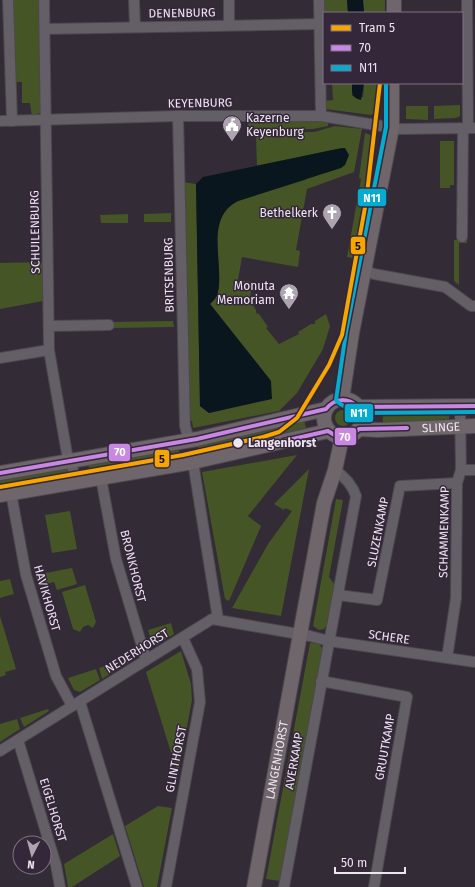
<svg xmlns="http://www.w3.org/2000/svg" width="475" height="887" font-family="'Fira Sans',sans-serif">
  <rect width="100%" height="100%" fill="#332b36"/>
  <g fill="#455526">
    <polygon points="13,0 40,0 41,112 32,117 30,103 22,103 22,82 14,82"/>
    <polygon points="322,0 347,0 348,13 324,13"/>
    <polygon points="363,0 385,0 385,13 364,13"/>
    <polygon points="332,83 352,83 352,96 363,97 364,83 381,83 378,112 371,115 325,109 324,101 333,100"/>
    <polygon points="460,105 460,116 456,118 434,119 434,106"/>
    <polygon points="406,106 428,106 428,120 406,119"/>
    <polygon points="310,120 328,122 328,126 313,129 247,130 248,121"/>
    <path d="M335,126L362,129L354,172L307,189L296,250L300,251L298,267L242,257L238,280L252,282L250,301L256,310V313L259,314L268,327L266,328L279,344L299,334L298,332L311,324H315V321L326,314L330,326L323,349L297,393L279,411L193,428L192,421L187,420L182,182L196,184L200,406L209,413L225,409L271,381L210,304C213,301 218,296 218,292C224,262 204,218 238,201L305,180L342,148L257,166L256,136H247V133L314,132Z"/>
    <polygon points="365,133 375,137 376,142 358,259 347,257 361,179 359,178"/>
    <polygon points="440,141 454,141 454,185 450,185 450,188 440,188"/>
    <polygon points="171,213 171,222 144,222 144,214"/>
    <polygon points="128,214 128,223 101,223 100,215"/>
    <polygon points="454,240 467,240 467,243 459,243 459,285 454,281"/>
    <polygon points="42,262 43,301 0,309 0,263"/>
    <polygon points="173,321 174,327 112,328 111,322"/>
    <polygon points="450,408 449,419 383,424 382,409"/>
    <circle cx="343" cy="418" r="8"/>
    <polygon points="303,417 307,431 202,454 198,449 198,443"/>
    <polygon points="178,445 181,462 90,477 88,461"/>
    <polygon points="297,455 248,516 261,526 229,601 225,599 202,472"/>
    <polygon points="63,465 68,469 69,476 66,482 0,493 0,476"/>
    <polygon points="309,469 281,616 232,608 268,544 292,511 285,508 284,510 274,504"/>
    <polygon points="336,499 343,500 329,577 335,585 328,624 324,629 319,630 313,626"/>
    <polygon points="70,511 77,549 52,553 45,515"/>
    <polygon points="72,568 77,584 57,590 54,582 39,586 35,575"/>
    <polygon points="10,579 14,594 0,598 0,581"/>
    <polygon points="85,585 96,622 93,628 88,625 83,627 80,632 73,629 62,592"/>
    <polygon points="0,616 16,669 5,672 6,675 0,677"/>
    <polygon points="171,623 174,634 157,645 152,644 148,630"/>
    <polygon points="314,642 319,643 323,650 280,881 266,879 310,643"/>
    <polygon points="181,651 191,684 192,700 178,775 146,672"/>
    <polygon points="128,659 129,662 102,679 99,668"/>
    <polygon points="96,669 100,680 80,692 74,690 68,678"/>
    <polygon points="48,709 49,711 24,727 20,718"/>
    <polygon points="17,719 20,729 0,742 0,724"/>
    <polygon points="158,806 172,808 157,887 144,887 125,826"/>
    <polygon points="113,834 120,856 72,887 68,887 64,864"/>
  </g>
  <g fill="#09161d">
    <polygon points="347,0 363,0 364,13 348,13"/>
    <path d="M352,83H364L361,100C351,98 352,92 352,83Z"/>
    <path d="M342,148H345L349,155L345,165L341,168L238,201C204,218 224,263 218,292C218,296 213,301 210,304L271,381L272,399L209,413L200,406L196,184L203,177Z"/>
  </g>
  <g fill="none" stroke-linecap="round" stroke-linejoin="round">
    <g stroke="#4d474f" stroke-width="12">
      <g id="street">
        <polyline points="8,0 12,121"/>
        <polyline points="44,0 49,350 67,454 71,461 76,483"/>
        <polyline points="134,0 135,27"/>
        <polyline points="229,0 229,25"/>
        <polyline points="319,0 321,116"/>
        <polyline points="467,0 468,128"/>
        <polyline points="45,29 319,24"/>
        <polyline points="178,116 185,426 187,433 186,441"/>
        <polyline points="0,121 178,116 321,116 400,129 475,128"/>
        <polyline points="462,237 463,129"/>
        <polyline points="360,268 374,274 445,287 471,306 475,306"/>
        <polyline points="50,326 109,325"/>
        <polyline points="0,358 49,350"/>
        <polyline points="193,462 218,619"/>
        <polyline points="461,470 475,470"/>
        <polyline points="101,478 116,559 146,660"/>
        <polyline points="11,493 26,575 56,676 72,706"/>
        <polyline points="338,595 377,600 400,486 457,483"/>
        <polyline points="447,658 456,598 457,483 461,470 460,406"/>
        <polyline points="321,681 407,697 374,887"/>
        <polyline points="80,702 137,887"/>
        <polyline points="18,740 56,865 60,887"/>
        <polyline points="0,751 212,619 310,636 329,641 475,662"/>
        <polyline points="166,887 200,702 197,669 183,638"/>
        <path d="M284,887L356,496C352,484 345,477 335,470"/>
      </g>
    </g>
    <g stroke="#4d474f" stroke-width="16">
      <g id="secondary">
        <polyline points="394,13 394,0"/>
        <polyline points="342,399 352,333 392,128 392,83"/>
        <circle cx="343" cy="418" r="19"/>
        <polyline points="358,407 475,406"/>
        <path id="s1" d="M359,429L378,430L475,426"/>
        <polyline points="0,473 197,439 326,409"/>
        <polyline points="0,495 193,462 328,431"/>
        <path id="s2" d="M254,887L324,503L335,470L342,437"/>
      </g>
    </g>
    <use href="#street" stroke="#645f66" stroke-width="10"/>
    <use href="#secondary" stroke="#6e666b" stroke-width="14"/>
    <g stroke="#35273a" stroke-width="7">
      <g id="bus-1">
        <polyline points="284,441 328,431 336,436 344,437 352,435 359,429 407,428"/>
        <path d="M0,473L197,439L326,409C335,398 347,397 358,407L475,406"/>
      </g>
    </g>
    <g stroke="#35273a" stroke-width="7">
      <path id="bus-2" d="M386,83V127L346,332L336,400C337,403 354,412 357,413L475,412"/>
    </g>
    <use href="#bus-1" stroke="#c787e3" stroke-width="4"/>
    <use href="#bus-2" stroke="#06acd0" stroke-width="4"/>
    <g stroke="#35273a" stroke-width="7">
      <polyline id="tram-1" points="0,487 183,455 263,437 279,432 297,418 329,365 342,335 366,202 380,83"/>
    </g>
    <use href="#tram-1" stroke="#f7a600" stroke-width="4"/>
  </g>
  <defs>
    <g id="civic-pin" transform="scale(1)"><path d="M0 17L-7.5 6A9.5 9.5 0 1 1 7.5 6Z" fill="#ada4b0" stroke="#35273a"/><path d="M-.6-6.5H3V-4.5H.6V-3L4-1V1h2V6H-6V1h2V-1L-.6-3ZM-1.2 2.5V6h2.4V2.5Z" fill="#fff"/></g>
    <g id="church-pin" transform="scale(1)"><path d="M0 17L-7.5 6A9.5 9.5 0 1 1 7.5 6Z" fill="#ada4b0" stroke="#35273a"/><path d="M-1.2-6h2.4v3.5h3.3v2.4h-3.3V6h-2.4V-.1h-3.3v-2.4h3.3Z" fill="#fff"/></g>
    <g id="temple-pin" transform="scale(1)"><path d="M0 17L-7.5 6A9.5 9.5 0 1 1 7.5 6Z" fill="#ada4b0" stroke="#35273a"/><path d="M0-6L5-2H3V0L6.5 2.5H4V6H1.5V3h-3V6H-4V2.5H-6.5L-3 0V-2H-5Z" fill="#fff"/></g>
  </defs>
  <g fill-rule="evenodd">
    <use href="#civic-pin" x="232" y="125"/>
    <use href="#church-pin" x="332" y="213"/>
    <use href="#temple-pin" x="289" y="293"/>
  </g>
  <circle fill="#eee5f1" stroke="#35273a" stroke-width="1.5" cx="238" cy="443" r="5.5"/>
  <g text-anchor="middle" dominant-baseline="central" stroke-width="3" stroke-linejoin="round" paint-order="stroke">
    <g font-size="12" fill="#eee5f1" stroke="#35273a">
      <text transform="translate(182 13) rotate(-1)">DENENBURG</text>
      <text transform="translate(200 103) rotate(-1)">KEYENBURG</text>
      <text transform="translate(35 232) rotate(-91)">SCHUILENBURG</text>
      <text transform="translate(169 275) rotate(-91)">BRITSENBURG</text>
      <text stroke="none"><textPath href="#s1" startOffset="82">SLINGE</textPath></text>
      <text transform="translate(378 532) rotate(-79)">SLUZENKAMP</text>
      <text transform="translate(444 532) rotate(-89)">SCHAMMENKAMP</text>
      <text transform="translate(133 566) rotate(76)">BRONKHORST</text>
      <text transform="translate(47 598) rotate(74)">HAVIKHORST</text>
      <text transform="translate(389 637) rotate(8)">SCHERE</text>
      <text transform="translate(137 651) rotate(-32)">NEDERHORST</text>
      <text transform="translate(385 747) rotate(-80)">GRUUTKAMP</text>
      <text transform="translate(176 759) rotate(-79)">GLINTHORST</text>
      <text stroke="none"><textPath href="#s2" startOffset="129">LANGENHORST</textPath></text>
      <text transform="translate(294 761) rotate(-80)">AVERKAMP</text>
      <text transform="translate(53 810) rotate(73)">EIGELHORST</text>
    </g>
    <g font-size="12" fill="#eee5f1" stroke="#35273a" text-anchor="end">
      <text x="246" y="118" text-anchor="start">Kazerne<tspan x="246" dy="14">Keyenburg</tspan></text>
      <text x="318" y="213">Bethelkerk</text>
      <text x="275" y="286">Monuta<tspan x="275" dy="14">Memoriam</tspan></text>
    </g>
    <g font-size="12" font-weight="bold" fill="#eee5f1" stroke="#35273a" text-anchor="start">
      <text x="248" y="443">Langenhorst</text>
    </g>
  </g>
  <g stroke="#35273a" stroke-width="1.5">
    <rect x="357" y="188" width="30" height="19" rx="4" fill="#06acd0"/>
    <rect x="350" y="236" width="16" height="19" rx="4" fill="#f7a600"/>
    <rect x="344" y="403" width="30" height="20" rx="4" fill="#06acd0"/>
    <rect x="334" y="427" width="23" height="19" rx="4" fill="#c787e3"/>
    <rect x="108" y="443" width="23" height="19" rx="4" fill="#c787e3"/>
    <rect x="154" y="449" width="16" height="19" rx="4" fill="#f7a600"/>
  </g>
  <g font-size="11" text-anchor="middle" font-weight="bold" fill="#fff">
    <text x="372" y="202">N11</text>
    <text x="359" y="417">N11</text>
    <text x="345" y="441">70</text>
    <text x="120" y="456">70</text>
  </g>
  <g font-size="11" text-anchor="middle" font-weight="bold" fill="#111">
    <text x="358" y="250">5</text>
    <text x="162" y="463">5</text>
  </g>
  <rect x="323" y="12" width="140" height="72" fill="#35273a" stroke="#7f7383"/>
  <rect x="331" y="25" width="20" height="6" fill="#f7a600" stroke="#7f7383"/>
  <text x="359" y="32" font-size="12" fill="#eee5f1">Tram 5</text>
  <rect x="331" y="45" width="20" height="6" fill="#c787e3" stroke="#7f7383"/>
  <text x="359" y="52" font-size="12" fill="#eee5f1">70</text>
  <rect x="331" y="65" width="20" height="6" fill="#06acd0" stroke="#7f7383"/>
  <text x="359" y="72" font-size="12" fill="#eee5f1">N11</text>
  <g transform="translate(32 855) rotate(186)"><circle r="19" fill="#35273a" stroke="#7f7383"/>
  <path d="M0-3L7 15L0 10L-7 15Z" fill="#ada4b0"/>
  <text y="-6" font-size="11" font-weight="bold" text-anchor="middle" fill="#eee5f1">N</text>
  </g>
  <path d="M335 867v6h70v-6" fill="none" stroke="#eee5f1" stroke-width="2"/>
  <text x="341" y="867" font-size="12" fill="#eee5f1" stroke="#35273a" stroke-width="3" paint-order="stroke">50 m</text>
</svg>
